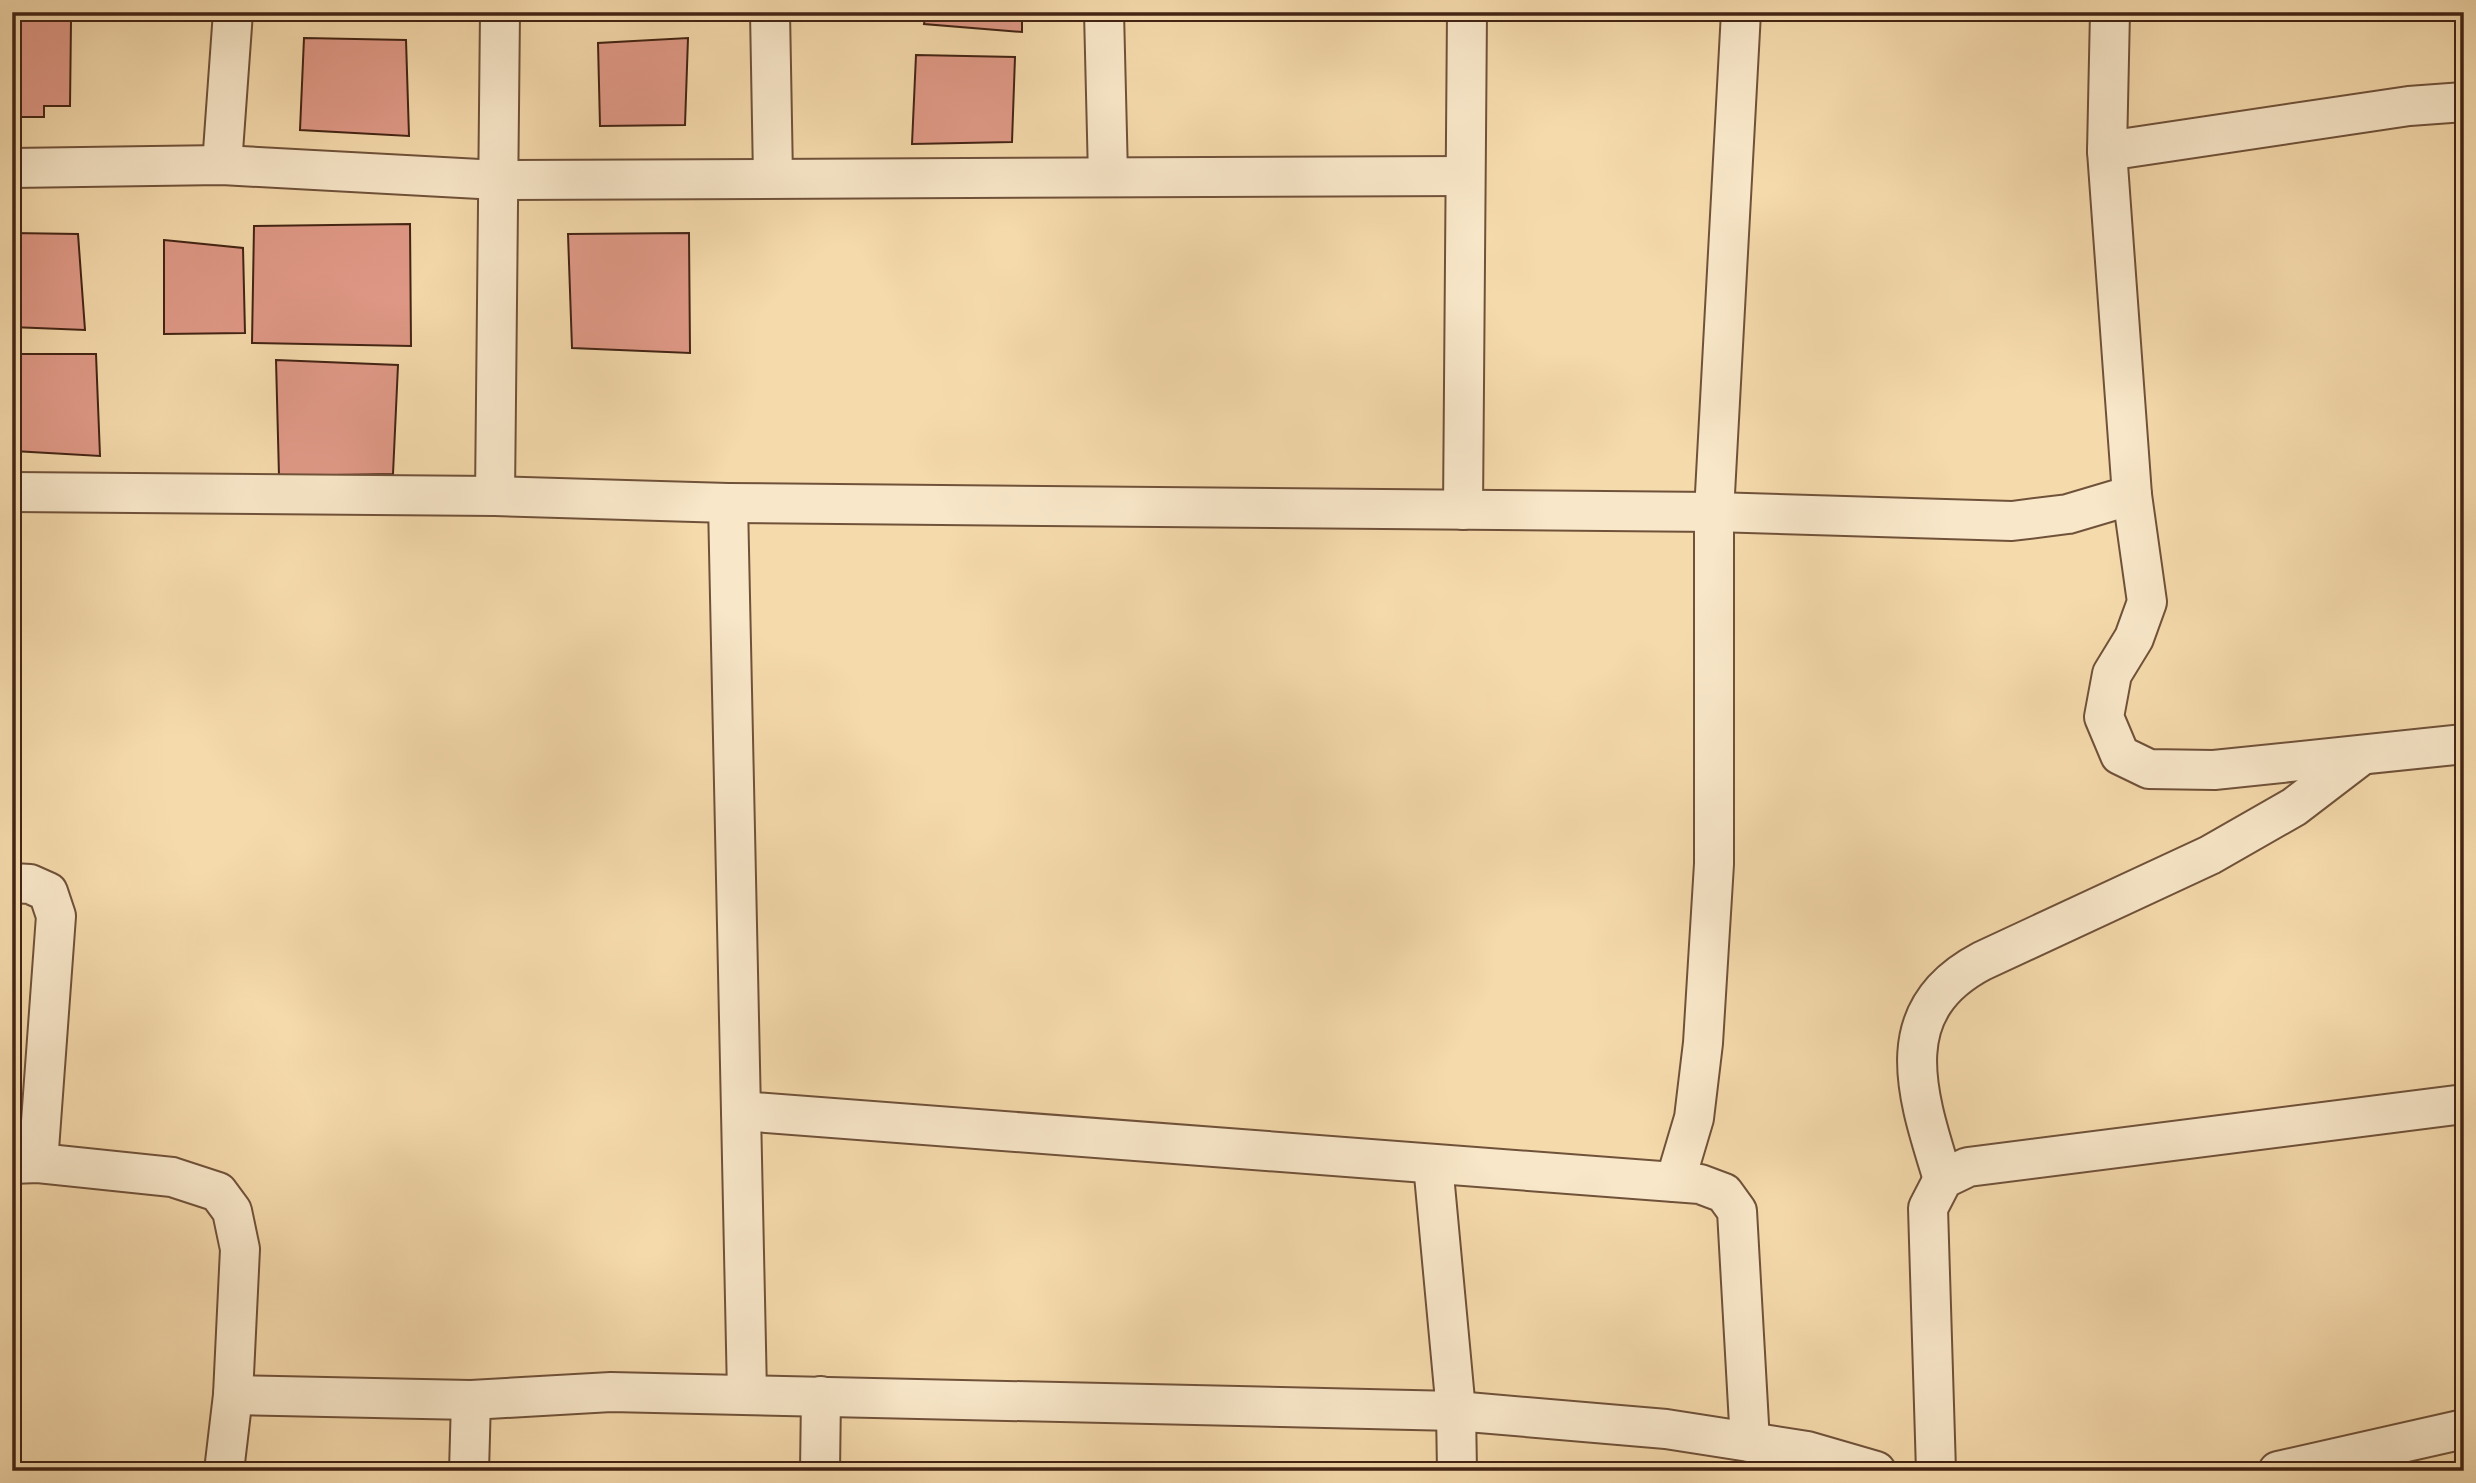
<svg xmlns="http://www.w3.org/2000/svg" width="2476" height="1483" font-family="'EB Garamond',serif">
  <rect width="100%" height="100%" fill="#f5daac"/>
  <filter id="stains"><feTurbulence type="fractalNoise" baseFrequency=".00286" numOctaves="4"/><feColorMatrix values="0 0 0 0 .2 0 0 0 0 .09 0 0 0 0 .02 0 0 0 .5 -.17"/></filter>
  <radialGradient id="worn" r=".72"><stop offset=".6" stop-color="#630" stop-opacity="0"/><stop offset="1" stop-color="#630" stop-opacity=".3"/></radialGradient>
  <g fill="#e09987" stroke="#432414" stroke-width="2">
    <polygon points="926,12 1022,12 1022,32 924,24"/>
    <polygon points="12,20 71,21 70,106 44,106 44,117 12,117"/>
    <polygon points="304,38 406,40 409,136 300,130"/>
    <polygon points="688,38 685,125 600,126 598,43"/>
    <polygon points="916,55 1015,57 1012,142 912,144"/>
    <polygon points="410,224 411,346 252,343 254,226"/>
    <polygon points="12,233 78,234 85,330 12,327"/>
    <polygon points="689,233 690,353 572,348 568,234"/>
    <polygon points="164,240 243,248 245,333 164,334"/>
    <polygon points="12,354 96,354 100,456 14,451"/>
    <polygon points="276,360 398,365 393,474 279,476"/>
  </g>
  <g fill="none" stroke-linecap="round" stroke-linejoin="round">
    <g stroke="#70523a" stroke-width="42">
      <g id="minor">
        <polyline points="770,12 773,177"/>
        <polyline points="1104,12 1108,176"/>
        <polyline points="2107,151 2409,106 2464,102"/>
        <polyline points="222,165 233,12"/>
        <polyline points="12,168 222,165 498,180 1465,176"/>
        <polyline points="12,492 495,496 728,503 1714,512 2012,521 2068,514 2132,495 2107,151 2110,12"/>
        <polyline points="2132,495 2147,602 2134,638 2112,674 2104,717 2120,755 2149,769 2214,770 2464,744"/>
        <polyline points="495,496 500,12"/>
        <polyline points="728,503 747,1393"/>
        <polyline points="1463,510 1467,12"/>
        <polyline points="12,883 30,884 48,892 56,916 38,1163"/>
        <polyline points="741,1111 1700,1184 1724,1193 1737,1211 1750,1442"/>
        <polyline points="12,1164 38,1163 172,1177 218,1192 232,1211 240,1249 233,1395 224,1471"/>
        <polyline points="1433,1164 1456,1411 1457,1471"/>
        <path d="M1943,1179C1917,1095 1887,1011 1982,961L2210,855L2294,807L2362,755"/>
        <polyline points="1675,1182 1694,1118 1703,1043 1714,864 1714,512 1741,12"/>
        <polyline points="233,1395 471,1400"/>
        <polyline points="469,1471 471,1400 611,1392 1456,1411 1666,1429 1807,1451 1876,1471"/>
        <polyline points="820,1471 821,1396"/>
        <polyline points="1936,1471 1928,1208 1943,1179 1968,1167 2464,1104"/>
        <polyline points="2278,1471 2464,1429"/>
      </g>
    </g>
    <use href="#minor" stroke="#f8e7c9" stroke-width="38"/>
  </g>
  <rect width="2476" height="1483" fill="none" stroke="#f5daac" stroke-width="42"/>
  <rect x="14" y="14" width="2448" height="1455" fill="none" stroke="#432414" stroke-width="3.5"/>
  <rect x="21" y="21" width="2434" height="1441" fill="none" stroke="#432414" stroke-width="2"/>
  <rect width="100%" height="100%" filter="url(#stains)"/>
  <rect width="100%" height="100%" fill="url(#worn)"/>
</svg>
